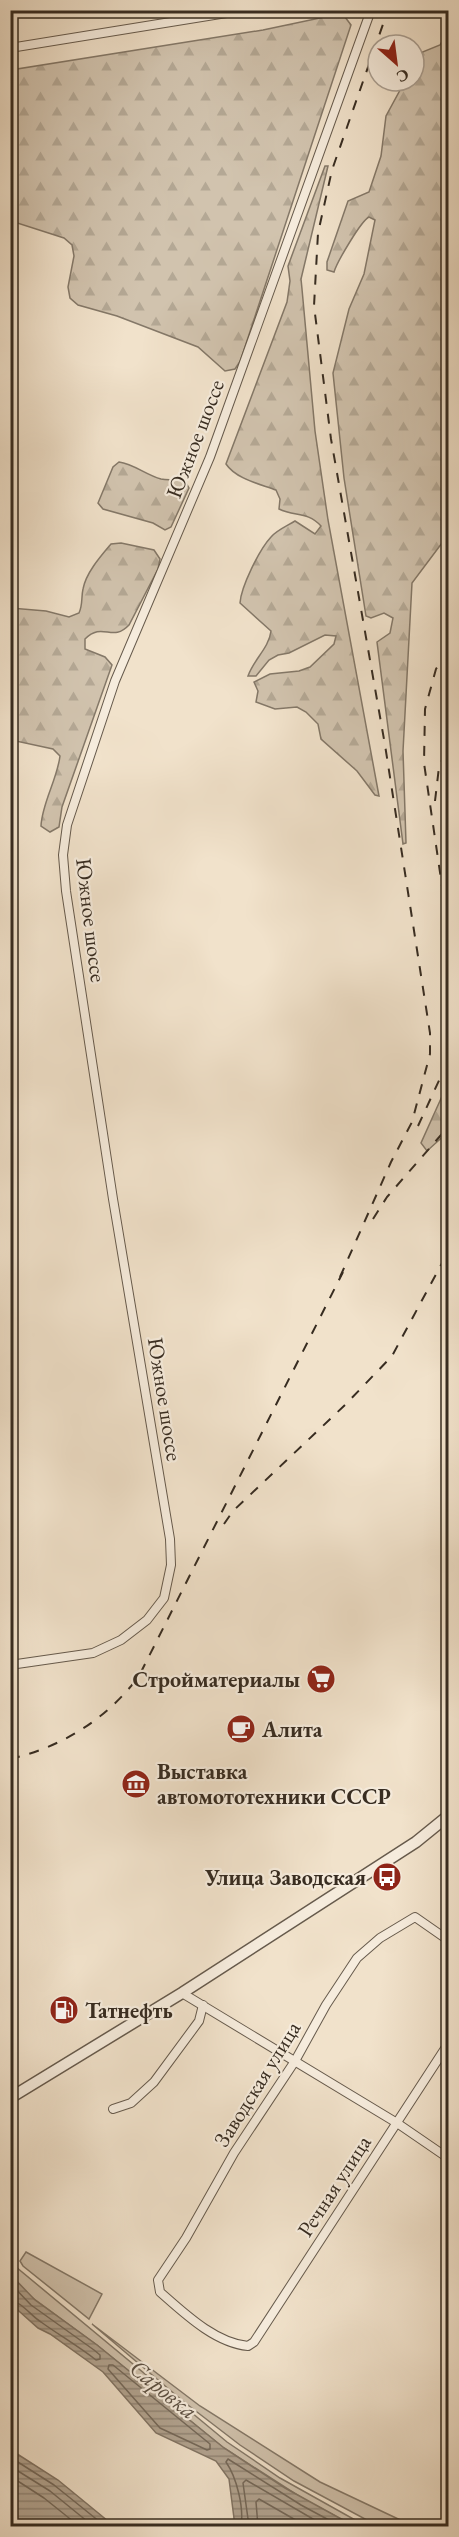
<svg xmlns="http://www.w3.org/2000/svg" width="459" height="2537" font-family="'EB Garamond',serif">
  <defs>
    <pattern id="forest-firs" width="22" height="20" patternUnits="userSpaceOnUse" patternTransform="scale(1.5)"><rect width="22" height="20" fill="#d1c3ae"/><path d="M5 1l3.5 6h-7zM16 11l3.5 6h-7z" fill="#b4a895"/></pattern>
    <pattern id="water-rules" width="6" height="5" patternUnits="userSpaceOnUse" patternTransform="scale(1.5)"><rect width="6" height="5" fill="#b2a491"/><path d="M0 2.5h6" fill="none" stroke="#928676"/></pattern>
  </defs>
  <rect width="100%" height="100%" fill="#f1e2cb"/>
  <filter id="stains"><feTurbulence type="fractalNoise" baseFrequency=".00333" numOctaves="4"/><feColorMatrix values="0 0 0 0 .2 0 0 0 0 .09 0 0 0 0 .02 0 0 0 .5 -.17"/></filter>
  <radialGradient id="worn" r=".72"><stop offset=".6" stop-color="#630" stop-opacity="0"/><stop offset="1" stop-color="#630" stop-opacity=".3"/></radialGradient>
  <g fill="#d1c3ae" stroke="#847868" stroke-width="1.5">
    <polygon points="26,2252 102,2294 89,2319 23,2266 20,2261"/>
    <polygon points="10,2262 227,2442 280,2478 366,2526 354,2526 305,2500 224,2448 97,2345 26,2293 11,2274"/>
    <polygon points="92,2324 200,2406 320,2482 413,2526 378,2526 294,2481 240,2445 184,2402"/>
  </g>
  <g fill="url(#forest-firs)" stroke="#847868" stroke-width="1.5">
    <polygon points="334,15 345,17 351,25 240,362 235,369 225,371 198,347 117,316 78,305 70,298 68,287 74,256 72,245 64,238 11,221 11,70 263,30"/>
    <path d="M448,31V535L412,583L403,751L406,843L403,844L377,642L390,633L393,618L384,613L371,618L366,616L344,478L333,373L349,309L364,274L375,220L369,217C361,221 337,262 334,272L327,270V262L348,201L369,192L381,156L386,116L405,81H414V63L420,53L440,45Z"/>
    <path d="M325,166H328L301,279L302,289L315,431L328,520L379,796L375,795L357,771L321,739L318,724L306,712L297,707L275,709L256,702L258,691L254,682L270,674L299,671L310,667L334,644L336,636L325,635L289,653L278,655L269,660L256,676H248C254,659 269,648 271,631L240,603C241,587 259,550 271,537C277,530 287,526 295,521L315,534L321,526C307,511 295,517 279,509L280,499L276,490C260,484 236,479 226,464L287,302L290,281L288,266Z"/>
    <path d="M119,462C134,464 146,475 161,479C170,481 177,478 185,481L189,488L171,527L165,530L153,523L103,509L98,503L113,467Z"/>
    <path d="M121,543L154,550L160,559L158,569L129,625C112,643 103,621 85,639V649L105,657L112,665L62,807L59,827L50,832L41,826C42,803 57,780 60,756L53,749L11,740V608L46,611L69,617L79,613C83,604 81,598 83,589C86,573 100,557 111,544Z"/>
    <polygon points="448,1083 448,1132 427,1151 421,1143"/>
  </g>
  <g fill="url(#water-rules)" stroke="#817464" stroke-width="1.5">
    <polygon points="10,2274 35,2300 97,2345 224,2448 285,2488 354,2526 235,2526 229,2479 216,2461 156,2433 103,2372 50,2334 38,2328 11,2304"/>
    <polygon points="11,2450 58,2480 114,2526 14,2526 11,2524"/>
  </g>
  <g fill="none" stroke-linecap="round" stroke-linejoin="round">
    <g stroke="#746859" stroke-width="1.5">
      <path d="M10,2283L31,2305L94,2350L100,2355V2359L96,2360C78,2346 59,2335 41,2322C31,2316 22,2302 10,2300"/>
      <polygon points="113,2365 210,2444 210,2449 207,2450 160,2428 108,2369 109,2365"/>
      <polyline points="10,2457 54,2485 105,2526"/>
      <polyline points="10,2466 50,2491 93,2526"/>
      <polyline points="10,2476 44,2498 79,2526"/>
      <path d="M241,2526C244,2508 237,2478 226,2462L228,2459L301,2505L340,2526"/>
      <polyline points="249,2526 243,2483 246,2480 325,2526"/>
      <polyline points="258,2526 256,2502 259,2499 306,2526"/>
    </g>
    <g stroke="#665a4c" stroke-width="10">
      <g id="minor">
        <polyline points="10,48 245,10"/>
        <polyline points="10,1665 93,1653 121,1640 147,1620 164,1598 171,1565 170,1539 113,1199 66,891 63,855 67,825 115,681 210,457 371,10"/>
        <path d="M448,1940L415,1917L380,1938L357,1958L326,2005L295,2061L234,2153L186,2238L158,2280L160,2292C184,2313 215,2343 248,2346L254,2342L448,2044"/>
        <polyline points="182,1993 397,2123 448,2158"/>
        <polyline points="113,2109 131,2103 154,2082 199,2021 203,2005"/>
      </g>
    </g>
    <g stroke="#665a4c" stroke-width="13">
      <polyline id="tertiary" points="10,2098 182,1993 416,1842 448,1816"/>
    </g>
    <use href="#minor" stroke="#f6ecdd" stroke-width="8"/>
    <use href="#tertiary" stroke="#f6ecdd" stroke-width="10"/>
    <g stroke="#372c21" stroke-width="2" stroke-dasharray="10 10" stroke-linecap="butt">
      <polyline points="448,651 436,669 425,709 424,763 448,927"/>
      <polyline points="435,801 439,767 448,747"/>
      <polyline points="418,1126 448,1061"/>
      <polyline points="373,1219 387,1197 448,1127"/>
      <polyline points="340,1277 391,1162 412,1122 430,1054 430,1033 385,745 331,439 314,306 318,233 332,170 388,10"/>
      <polyline points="224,1524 233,1511 346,1404 392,1356 448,1252"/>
      <path d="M10,1759C62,1747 107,1719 139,1676L343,1272"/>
    </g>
  </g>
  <defs>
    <g id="supermarket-disc" transform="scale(1.5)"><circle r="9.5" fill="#8f2418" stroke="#f6ecdd"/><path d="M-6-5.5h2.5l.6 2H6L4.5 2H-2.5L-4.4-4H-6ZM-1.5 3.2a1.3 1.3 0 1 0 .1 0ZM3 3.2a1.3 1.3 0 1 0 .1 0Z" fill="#fff"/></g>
    <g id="cafe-disc" transform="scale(1.5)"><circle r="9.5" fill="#8f2418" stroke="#f6ecdd"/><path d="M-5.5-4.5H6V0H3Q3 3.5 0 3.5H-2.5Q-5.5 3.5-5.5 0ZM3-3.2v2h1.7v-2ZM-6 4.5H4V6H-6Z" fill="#fff"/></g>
    <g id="museum-disc" transform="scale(1.5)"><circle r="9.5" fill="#8f2418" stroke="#f6ecdd"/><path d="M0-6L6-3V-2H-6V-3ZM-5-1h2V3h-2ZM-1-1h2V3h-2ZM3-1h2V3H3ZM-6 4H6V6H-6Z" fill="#fff"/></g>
    <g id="bus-disc" transform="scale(1.5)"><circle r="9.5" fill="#8f2418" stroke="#f6ecdd"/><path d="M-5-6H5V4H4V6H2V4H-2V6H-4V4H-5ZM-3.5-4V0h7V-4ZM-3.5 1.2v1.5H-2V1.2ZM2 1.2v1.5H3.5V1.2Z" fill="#fff"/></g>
    <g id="fuel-disc" transform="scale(1.5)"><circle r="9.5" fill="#8f2418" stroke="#f6ecdd"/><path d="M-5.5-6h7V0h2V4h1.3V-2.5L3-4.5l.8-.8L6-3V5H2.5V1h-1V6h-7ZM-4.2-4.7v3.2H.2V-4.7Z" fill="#fff"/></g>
  </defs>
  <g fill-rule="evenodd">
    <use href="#supermarket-disc" x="321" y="1679"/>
    <use href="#cafe-disc" x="241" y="1729"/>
    <use href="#museum-disc" x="136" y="1784"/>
    <use href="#bus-disc" x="387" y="1877"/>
    <use href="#fuel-disc" x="64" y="2010"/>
  </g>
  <g text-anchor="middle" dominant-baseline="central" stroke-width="4.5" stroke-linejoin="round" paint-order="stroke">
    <g font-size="22" fill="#372c21" stroke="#f6ecdd">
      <text transform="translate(195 439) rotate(-69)">Южное шоссе</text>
      <text transform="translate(91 920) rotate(83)">Южное шоссе</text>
      <text transform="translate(165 1399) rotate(81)">Южное шоссе</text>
      <text transform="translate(257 2084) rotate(-58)">Заводская улица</text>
      <text transform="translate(334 2186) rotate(-57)">Речная улица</text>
    </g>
    <g font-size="22" font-weight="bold" fill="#372c21" stroke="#f6ecdd" text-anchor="start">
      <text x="300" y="1679" text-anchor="end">Стройматериалы</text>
      <text x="262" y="1729">Алита</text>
      <text x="157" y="1771">Выставка<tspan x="157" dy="25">автомототехники СССР</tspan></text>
      <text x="366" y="1877" text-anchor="end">Улица Заводская</text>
      <text x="85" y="2010">Татнефть</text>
    </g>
    <g font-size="24" font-style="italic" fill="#5c5043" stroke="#f6ecdd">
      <text transform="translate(164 2389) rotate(39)">Саровка</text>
    </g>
  </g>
  <rect width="459" height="2537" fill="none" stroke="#f1e2cb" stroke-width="36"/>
  <rect x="12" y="12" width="435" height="2513" fill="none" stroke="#372c21" stroke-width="3"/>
  <rect x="18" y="18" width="423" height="2501" fill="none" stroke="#372c21" stroke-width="1.5"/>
  <g transform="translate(396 63) rotate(152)"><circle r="28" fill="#f6ecdd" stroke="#aa9f92" stroke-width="1.5"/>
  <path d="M0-4.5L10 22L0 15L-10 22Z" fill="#8f2418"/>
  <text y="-9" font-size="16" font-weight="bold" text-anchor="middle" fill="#372c21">С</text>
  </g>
  <rect width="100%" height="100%" filter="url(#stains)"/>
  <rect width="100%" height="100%" fill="url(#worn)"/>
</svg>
